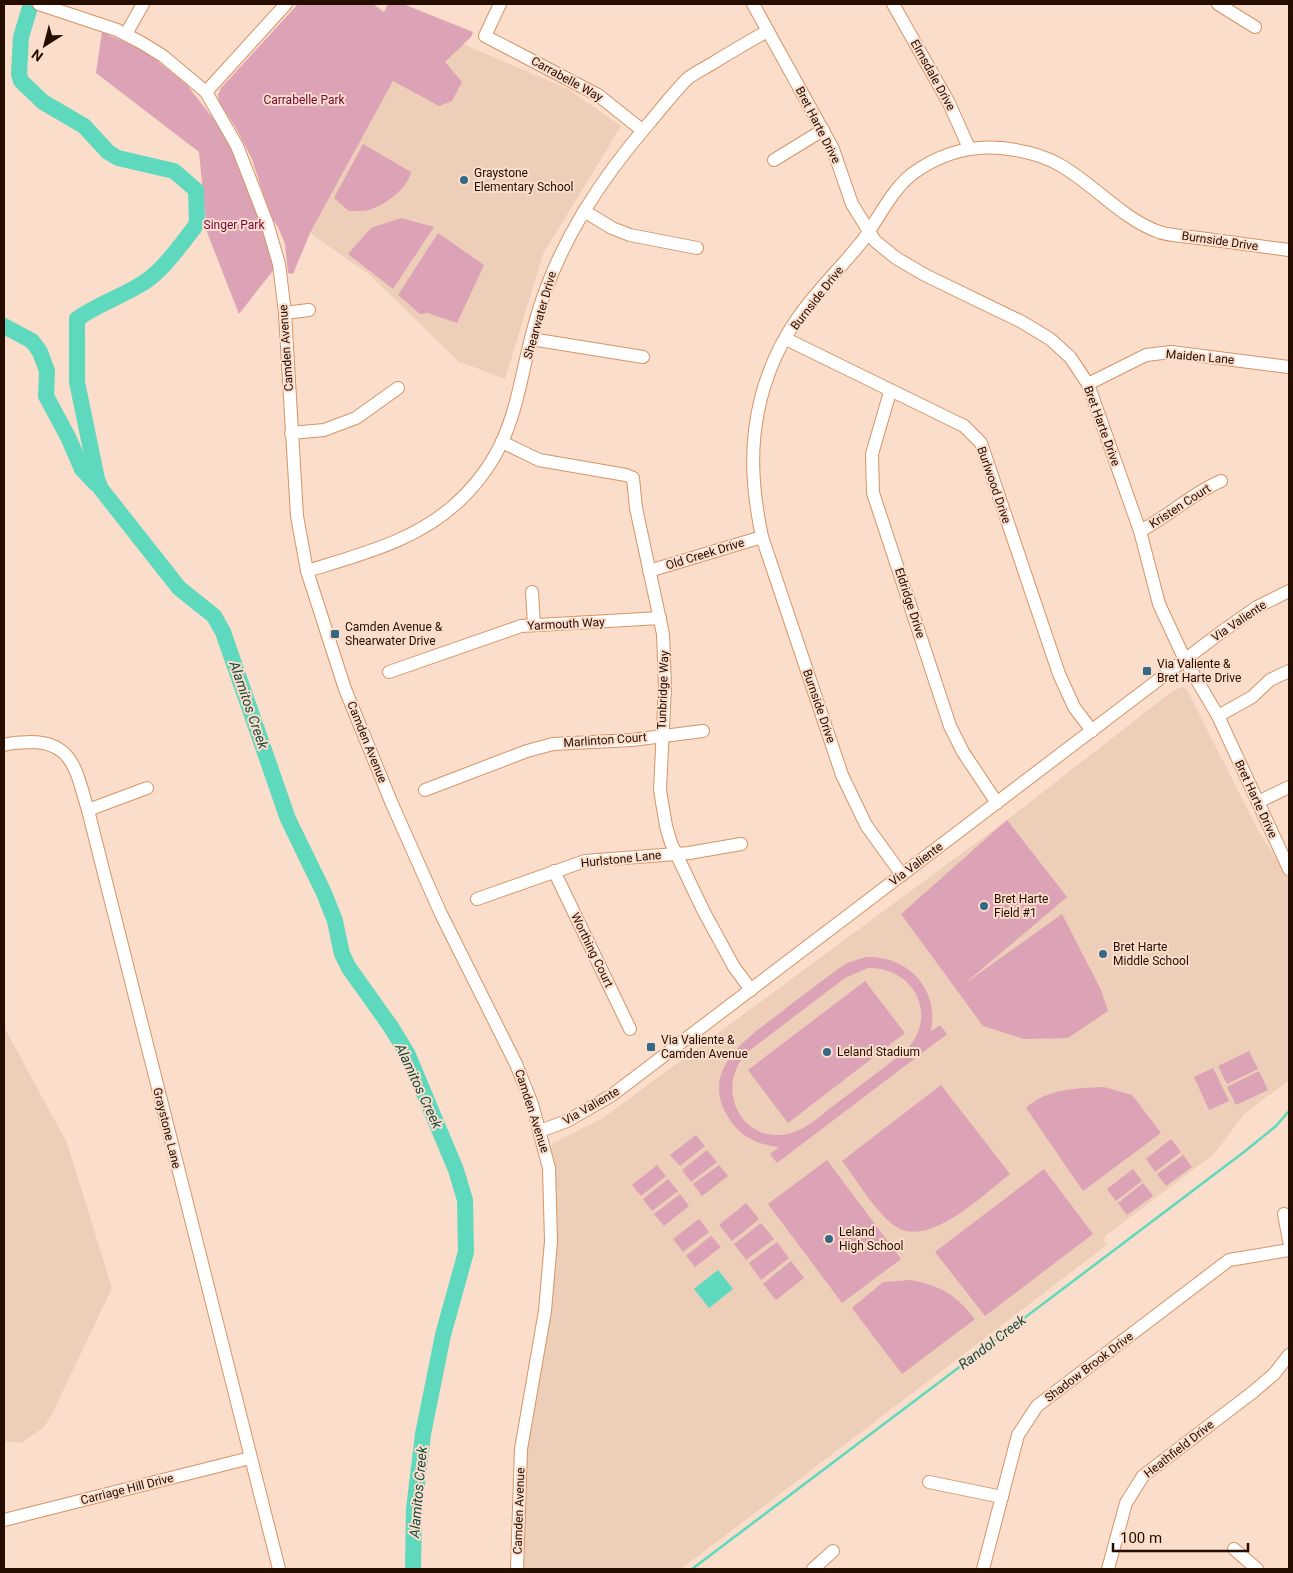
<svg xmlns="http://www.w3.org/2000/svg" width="1293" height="1573" font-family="Roboto,sans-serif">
  <rect width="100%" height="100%" fill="#faddca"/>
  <g fill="#edceb9">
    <polygon points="463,44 568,89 621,126 543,254 505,379 458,361 370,275 310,233 393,81 428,79"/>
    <polygon points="1183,687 1187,690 1259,832 1289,879 1289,1080 1245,1113 1214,1154 1105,1236 1104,1242 1107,1245 681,1569 524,1569 522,1491 554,1211 556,1178 551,1153 552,1144 603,1118 1007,820 1174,690"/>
    <polygon points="4,1027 67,1143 112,1288 51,1416 44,1427 21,1443 4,1441"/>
  </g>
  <g fill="#dca2b6" fill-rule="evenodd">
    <polygon points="298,4 373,4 384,12 388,4 403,4 473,32 471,37 445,62 462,82 452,101 439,106 393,81 310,233 293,274 288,273 285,244 278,227 270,216 252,159 236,128 219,102 218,95 221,88"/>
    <polygon points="102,32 145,51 187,85 219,126 250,187 275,268 239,314 207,232 199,152 96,73"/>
    <path d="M363,144L411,172C408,188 385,205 369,210C363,211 355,211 349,211L334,198Z"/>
    <polygon points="401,218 434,227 393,289 348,254 371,228"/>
    <polygon points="438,233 484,265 457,323 428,313 420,314 398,295"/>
    <polygon points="1007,820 1067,897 963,985 1062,914 1101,990 1108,1011 1068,1038 1024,1039 983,1026 901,914"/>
    <path d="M866,957C909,956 939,989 931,1031L940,1025L947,1034L777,1163L770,1154L779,1147C758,1145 739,1136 728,1117C699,1069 747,1038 780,1013C799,998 819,983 838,969L847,963ZM868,968C917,967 940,1020 903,1053C879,1071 856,1089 833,1106C820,1116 807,1129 791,1133C740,1147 712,1084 750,1050L845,978Z"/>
    <polygon points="865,981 905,1033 788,1123 748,1070"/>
    <polygon points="1249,1051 1258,1069 1227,1084 1218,1066"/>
    <polygon points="1213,1068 1229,1101 1209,1110 1194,1077"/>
    <polygon points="1259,1071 1268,1090 1236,1105 1227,1087"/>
    <path d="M941,1085L1010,1174C985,1193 928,1250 895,1226C875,1212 857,1180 842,1161Z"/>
    <path d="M1104,1087L1132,1095L1161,1133L1083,1191L1026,1108C1046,1089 1077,1088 1104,1087Z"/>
    <polygon points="696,1135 705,1146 680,1166 670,1155"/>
    <polygon points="1171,1139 1181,1152 1155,1172 1146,1159"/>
    <polygon points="707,1150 717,1162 691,1182 682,1170"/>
    <polygon points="1183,1155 1192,1167 1166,1186 1157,1174"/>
    <polygon points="827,1160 901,1259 842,1303 768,1204"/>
    <polygon points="657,1165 666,1176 641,1196 632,1185"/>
    <polygon points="719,1165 728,1176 702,1196 693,1184"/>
    <polygon points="1044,1169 1093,1234 985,1316 935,1252"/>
    <polygon points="1133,1169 1142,1181 1116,1201 1107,1189"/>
    <polygon points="668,1179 678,1191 652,1211 643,1199"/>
    <polygon points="1143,1183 1153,1196 1127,1215 1118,1203"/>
    <polygon points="680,1194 689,1206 664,1226 654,1214"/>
    <polygon points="746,1203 759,1219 732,1241 719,1225"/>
    <polygon points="699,1219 709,1232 683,1252 673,1239"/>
    <polygon points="761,1223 774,1239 746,1260 734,1244"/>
    <polygon points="711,1236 721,1247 695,1267 686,1256"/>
    <polygon points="777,1242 789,1258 761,1280 749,1263"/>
    <polygon points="791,1261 804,1278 776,1300 763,1284"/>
    <path d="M911,1280C941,1286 956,1295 975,1319L902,1374L852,1308L883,1282Z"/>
  </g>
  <polygon fill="#5ed9bd" points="718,1270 733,1289 709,1308 694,1289"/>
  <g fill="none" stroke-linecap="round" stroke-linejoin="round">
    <polyline stroke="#5ed9bd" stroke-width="2.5" points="692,1569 1244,1152 1276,1126 1289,1111"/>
    <g stroke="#5ed9bd" stroke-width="16">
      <path d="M31,4L21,37L19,74L21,81L43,102L84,126L108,152L118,158L174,171L196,190L197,222L194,228C178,248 161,274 138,286C118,298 96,305 77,319V382L97,479L101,489L179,588L214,616L223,632L288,819L324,893L335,921L342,954L349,968L391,1027L408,1055L456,1170L465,1200L466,1252L443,1335L423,1434L414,1509L413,1569"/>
      <polyline points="4,326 32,341 40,352 47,371 46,396 68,437 82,469 96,484"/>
    </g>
    <g stroke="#d69465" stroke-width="14">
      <g id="minor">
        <polyline points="39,4 117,30 142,43 163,56 206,92 237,146 267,223 279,264 285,313 297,516 307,571 345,689 392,804 441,914 516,1064 532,1104 549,1168 551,1241 545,1311 521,1449 517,1569"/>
        <polyline points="500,4 485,36 598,95 642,130"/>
        <polyline points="753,4 833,149 852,204 875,241 896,258 925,275 1022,322 1050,339 1070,357 1088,384 1140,531 1159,604 1185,660 1218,716 1289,869"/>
        <polyline points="893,4 949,103 969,148"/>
        <polyline points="1218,4 1255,27"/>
        <polyline points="126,34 143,4"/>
        <polyline points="206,92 286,4"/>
        <polyline points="774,160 823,130"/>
        <polyline points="584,211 612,228 630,235 697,248"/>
        <polyline points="285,313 309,310"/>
        <polyline points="531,339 643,357"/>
        <polyline points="786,339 964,426 981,443 1059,674 1074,707 1092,731"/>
        <polyline points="1088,384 1146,355 1171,352 1289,367"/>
        <polyline points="890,392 872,454 873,493 950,726 963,752 997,803"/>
        <polyline points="291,433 324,430 356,418 398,388"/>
        <polyline points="502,442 539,460 626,475 633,478 636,508 663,634 665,686 660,790 666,826 671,843 704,912 734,967 751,990"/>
        <path d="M1140,531C1168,517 1192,493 1221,481"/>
        <path d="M307,571C362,554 420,540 462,498C519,442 516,386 537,316C559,242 600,180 650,122C662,108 674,92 687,79C694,73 705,68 713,63C731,52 749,41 768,31"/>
        <polyline points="649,571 762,537"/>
        <polyline points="532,592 534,624"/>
        <polyline points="389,672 521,626 660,618"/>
        <polyline points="1218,716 1252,697 1270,680 1289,671"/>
        <path d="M4,745C13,742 22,743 31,742C75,742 77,776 88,810L279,1569"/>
        <polyline points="425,790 527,751 553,744 632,740 703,731"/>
        <polyline points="1258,802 1289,787"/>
        <polyline points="88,810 147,788"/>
        <polyline points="554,871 630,1029"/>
        <path d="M902,875L866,825L842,775L762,537C752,489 749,445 761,398C768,371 781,342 797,319C816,291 842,267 863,240C879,218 891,191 912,174C938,155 968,145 1001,148C1020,150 1043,155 1060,165C1095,185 1121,218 1159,232C1171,236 1186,236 1199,238C1229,242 1259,246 1289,250"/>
        <polyline points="477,899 585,861 689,853 741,844"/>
        <polyline points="540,1131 567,1121 612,1095 1220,633 1257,607 1289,591"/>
        <polyline points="1284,1214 1289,1241"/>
        <polyline points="929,1482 1002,1497"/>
        <polyline points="4,1520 250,1458"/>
        <polyline points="1234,1549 1257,1569"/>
        <polyline points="813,1569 833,1551"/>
        <polyline points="983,1569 1018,1435 1037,1406 1229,1260 1289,1250"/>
        <polyline points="1108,1569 1126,1503 1143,1476 1253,1392 1274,1374 1289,1355"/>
      </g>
    </g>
    <use href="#minor" stroke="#fff" stroke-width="12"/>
  </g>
  <g fill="#356885" stroke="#faddca" stroke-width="2">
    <circle cx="464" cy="180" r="5"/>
    <rect x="330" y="629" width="10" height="10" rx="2.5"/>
    <rect x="1142" y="666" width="10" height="10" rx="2.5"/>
    <circle cx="984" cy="906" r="5"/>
    <circle cx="1103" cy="954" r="5"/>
    <rect x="646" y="1042" width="10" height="10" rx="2.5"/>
    <circle cx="827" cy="1052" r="5"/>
    <circle cx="829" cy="1239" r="5"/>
  </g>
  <g text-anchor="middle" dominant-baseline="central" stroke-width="4" stroke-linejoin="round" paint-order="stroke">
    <g font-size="12" fill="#250d00" stroke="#faddca">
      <text transform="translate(933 75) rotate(61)">Elmsdale Drive</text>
      <text transform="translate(567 79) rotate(29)">Carrabelle Way</text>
      <text transform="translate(818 125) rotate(63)">Bret Harte Drive</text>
      <text transform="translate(1220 241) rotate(8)">Burnside Drive</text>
      <text transform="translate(817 298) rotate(-52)">Burnside Drive</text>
      <text transform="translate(540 315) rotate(-74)">Shearwater Drive</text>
      <text transform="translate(286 348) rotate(-94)">Camden Avenue</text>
      <text transform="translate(1200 357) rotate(5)">Maiden Lane</text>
      <text transform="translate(1102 426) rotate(70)">Bret Harte Drive</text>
      <text transform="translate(994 485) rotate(71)">Burlwood Drive</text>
      <text transform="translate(1180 506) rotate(-33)">Kristen Court</text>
      <text transform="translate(705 554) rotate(-17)">Old Creek Drive</text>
      <text transform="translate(910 603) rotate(72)">Eldridge Drive</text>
      <text transform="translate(1239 621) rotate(-34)">Via Valiente</text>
      <text transform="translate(566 624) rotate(-3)">Yarmouth Way</text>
      <text transform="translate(663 690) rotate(-88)">Tunbridge Way</text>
      <text transform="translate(819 706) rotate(71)">Burnside Drive</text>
      <text transform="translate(605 740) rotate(-4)">Marlinton Court</text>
      <text transform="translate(367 742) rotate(68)">Camden Avenue</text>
      <text transform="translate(1256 799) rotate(65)">Bret Harte Drive</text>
      <text transform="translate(621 859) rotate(-6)">Hurlstone Lane</text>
      <text transform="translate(916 864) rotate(-37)">Via Valiente</text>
      <text transform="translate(592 950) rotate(64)">Worthing Court</text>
      <text transform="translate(591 1106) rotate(-30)">Via Valiente</text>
      <text transform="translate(532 1111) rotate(72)">Camden Avenue</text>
      <text transform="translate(167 1128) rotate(76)">Graystone Lane</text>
      <text transform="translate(1089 1367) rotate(-37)">Shadow Brook Drive</text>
      <text transform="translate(1179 1449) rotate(-38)">Heathfield Drive</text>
      <text transform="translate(127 1489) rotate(-14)">Carriage Hill Drive</text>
      <text transform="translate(519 1511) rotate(-88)">Camden Avenue</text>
    </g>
    <g font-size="12" fill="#750341" stroke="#faddca">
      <text x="304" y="100">Carrabelle Park</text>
      <text x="234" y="225">Singer Park</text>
    </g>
    <g font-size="12" fill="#250d00" stroke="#faddca" text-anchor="start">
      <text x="474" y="173">Graystone<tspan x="474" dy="14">Elementary School</tspan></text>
      <text x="345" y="627">Camden Avenue &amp;<tspan x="345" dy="14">Shearwater Drive</tspan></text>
      <text x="1157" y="664">Via Valiente &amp;<tspan x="1157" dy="14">Bret Harte Drive</tspan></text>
      <text x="994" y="899">Bret Harte<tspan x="994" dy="14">Field #1</tspan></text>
      <text x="1113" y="947">Bret Harte<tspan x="1113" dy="14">Middle School</tspan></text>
      <text x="661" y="1040">Via Valiente &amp;<tspan x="661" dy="14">Camden Avenue</tspan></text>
      <text x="837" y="1052">Leland Stadium</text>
      <text x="839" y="1232">Leland<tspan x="839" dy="14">High School</tspan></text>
    </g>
    <g font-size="14" font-style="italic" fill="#154a3f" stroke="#faddca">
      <text transform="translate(249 705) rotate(71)">Alamitos Creek</text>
      <text transform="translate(419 1086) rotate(65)">Alamitos Creek</text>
      <text transform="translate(992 1342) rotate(-37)">Randol Creek</text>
      <text transform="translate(418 1492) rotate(-85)">Alamitos Creek</text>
    </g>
  </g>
  <rect width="1293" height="1573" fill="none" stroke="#250d00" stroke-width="10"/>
  <g transform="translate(45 45) rotate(216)" stroke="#faddca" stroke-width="4" paint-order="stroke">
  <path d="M0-4L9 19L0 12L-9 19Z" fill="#250d00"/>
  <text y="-8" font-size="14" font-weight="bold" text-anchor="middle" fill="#250d00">N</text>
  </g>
  <path d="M1113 1543v8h135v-8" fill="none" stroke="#250d00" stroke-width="2.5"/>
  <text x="1120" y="1543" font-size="15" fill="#250d00" stroke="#faddca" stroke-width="4" paint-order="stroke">100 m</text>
</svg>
